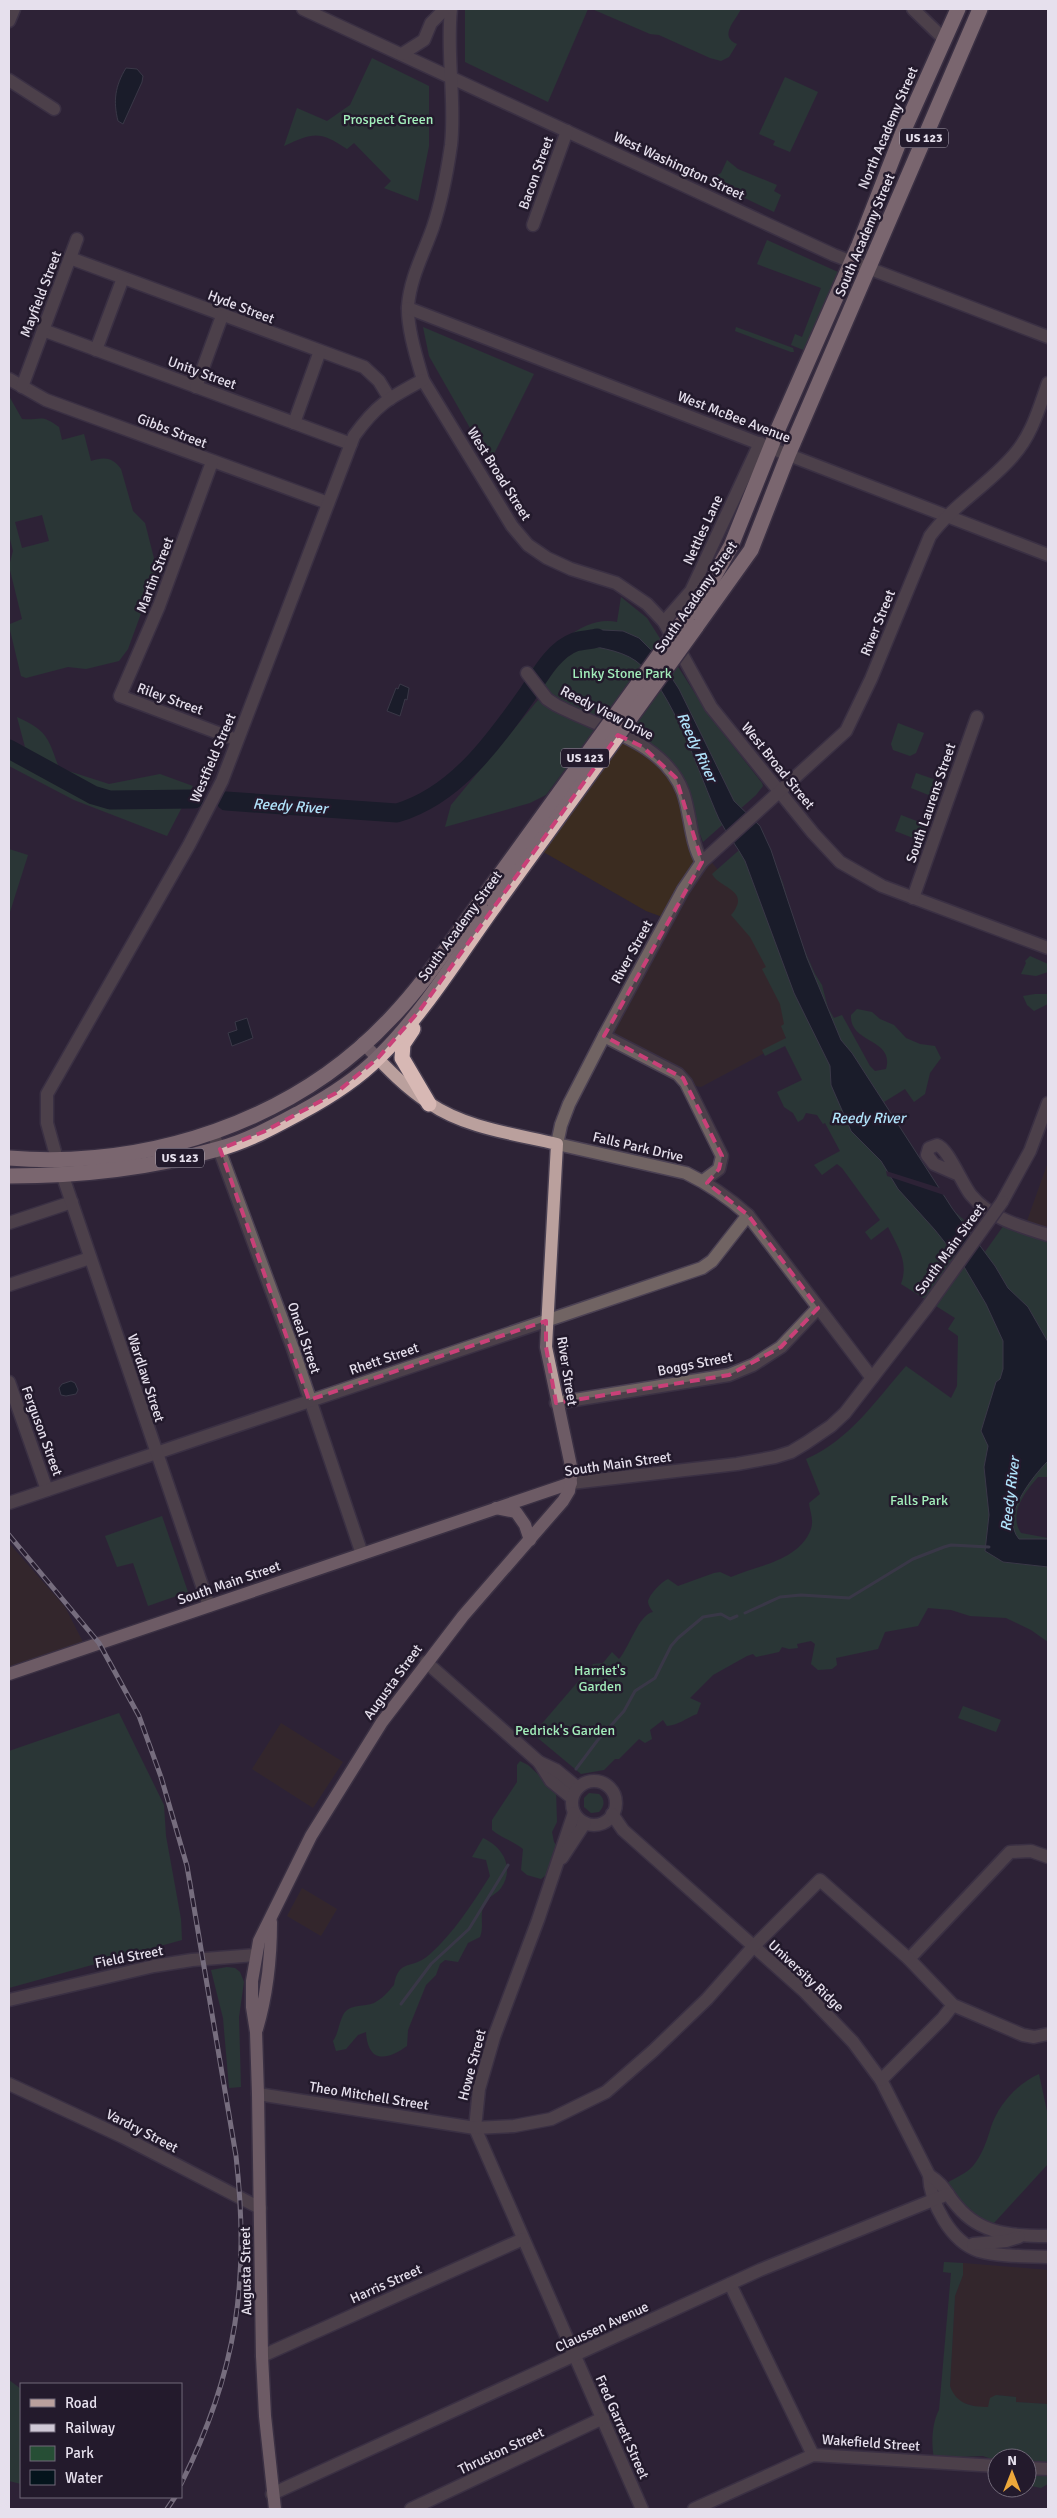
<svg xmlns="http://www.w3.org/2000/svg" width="1057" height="2518" font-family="Signika,sans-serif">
  <rect width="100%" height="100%" fill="#2d2336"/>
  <g fill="#3b2c20">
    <polygon points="619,727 646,740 676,771 707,857 733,887 786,1011 785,1042 701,1087 682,1083 608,1046 655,940 668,919 646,911 533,846"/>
    <polygon points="1048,1162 1048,1229 1027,1221"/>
    <polygon points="9,1543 65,1607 84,1644 9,1668"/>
    <polygon points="281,1723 343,1762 313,1808 252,1769"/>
    <polygon points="302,1888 337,1909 321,1936 287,1916"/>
    <polygon points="963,2263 1048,2270 1048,2404 1016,2402 1016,2397 996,2395 988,2407 977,2407 961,2402 953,2395 950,2386 955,2296 963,2275"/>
  </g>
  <g fill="#264e35" fill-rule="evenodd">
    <polygon points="465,9 588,9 548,102 465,62"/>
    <path d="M592,9H741C736,20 718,36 737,44L729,57L721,61L710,58L659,35L650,34Z"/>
    <path d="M372,58L429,86V146L418,201L384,188L391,181L354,143L347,149C319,130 313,133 284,146L297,108L327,121L350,105Z"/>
    <polygon points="785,77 818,92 790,152 773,145 775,141 759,134"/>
    <polygon points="727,160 738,169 777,185 774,191 781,195 774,212 703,178 704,175 713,178 721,173"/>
    <polygon points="767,240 838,272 806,351 791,345 795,334 802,337 821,288 757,264"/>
    <polygon points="423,327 534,374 492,458 474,435 429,356"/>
    <polygon points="736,327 793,348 794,352 791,352 735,331"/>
    <path d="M9,396L22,419C41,421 40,413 59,427L62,440L84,434L91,461C104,457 112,457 121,469L133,511L145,523L157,570L128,649L119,661L86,669L68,667L26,678L21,676L10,630V624L22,619L9,566L13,551L9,535ZM42,515L49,541L22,548L15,522Z"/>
    <path d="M621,597L647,618L708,714L762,783L763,786L756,795L703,842L676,771L646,740L579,710L549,692L532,669C553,648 584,615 617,622Z"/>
    <polygon points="538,700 595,729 546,795 530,803 445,827 451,805"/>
    <path d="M17,717C48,731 48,738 59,768L109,784L160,774L193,786L167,836L74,800L9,766V740L25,747Z"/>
    <polygon points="898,723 924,733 916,753 910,756 893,750 891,744"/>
    <polygon points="916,773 942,782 936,798 911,788"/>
    <polygon points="901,815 927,825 921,841 895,831"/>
    <path d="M762,830L783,883L797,933L815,974L822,985L828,1008L834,1018L842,1015L870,1066L875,1071L886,1069C895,1038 849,1044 851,1015L857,1009L872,1012L880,1019L894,1025L906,1038L920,1044L935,1046L941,1058L930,1073L925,1094L914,1102L905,1089L884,1102L954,1211L964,1220L962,1224L982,1256L1004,1225L1048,1237V1477H1038C1025,1492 1008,1514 1021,1533L1048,1538V1642L1031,1630L1006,1618L970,1616L951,1610L928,1608L918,1626L885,1632L878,1649L836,1658L837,1665L832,1669L818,1670L811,1664L815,1644L811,1641L797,1644L798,1648L789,1649L782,1647L779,1652L756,1657L753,1654L747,1656L713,1675L690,1698L701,1703L697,1714C686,1718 679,1725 667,1726L663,1720L650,1730L652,1739L645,1743L639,1739L619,1759H615L604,1770L581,1774L533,1734L593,1664L603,1663L612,1652L619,1659C629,1648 639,1614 653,1612C651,1609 648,1605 648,1601C650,1594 661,1582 668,1579L678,1586L714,1573L720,1572L731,1577C759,1565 799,1561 811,1529C814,1519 810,1512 809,1503L820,1494L806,1459C850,1440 876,1400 906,1366L951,1398L957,1386L958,1336L948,1329L955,1318L901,1284C909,1262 898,1247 888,1227L871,1240L865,1232L880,1220L842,1168L837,1164L822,1175L814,1165L840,1151L825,1123L823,1124L817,1115L806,1113L803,1119L798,1122L793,1113L784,1107L777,1092L802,1080L785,1046L765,1056L762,1050L786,1038L781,1026L784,1024L780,1004L762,969L766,967L750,937L731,915C752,890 720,889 712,874Z"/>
    <polygon points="9,849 28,855 9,915"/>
    <polygon points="1030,956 1048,964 1048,972 1036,976 1021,974 1026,963 1025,961"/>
    <polygon points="1035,994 1047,994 1048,1004 1034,1011 1027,1005 1023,996"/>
    <polygon points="162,1516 188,1592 148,1606 133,1563 117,1567 105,1536"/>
    <polygon points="963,1706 1001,1720 996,1732 958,1718"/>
    <polygon points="119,1713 164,1805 166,1836 181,1919 182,1940 9,1988 9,1751"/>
    <path d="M520,1761L528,1765L556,1791L557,1822L552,1832L554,1842L558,1848L549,1873L541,1879L527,1875L521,1870L523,1849C513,1841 502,1838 492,1830V1820L517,1782V1765Z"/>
    <path d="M589,1793L599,1794C605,1799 605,1806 599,1812L591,1813L584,1807V1798Z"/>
    <path d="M483,1838C503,1847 515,1868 501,1888C495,1896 486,1896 483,1907C480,1918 484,1927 480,1937L468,1943L458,1962L445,1960L440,1964L436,1975L426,1985L408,2030L407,2046C386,2061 368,2063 366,2032L358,2035L346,2049L336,2051L333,2041C339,2033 339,2020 345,2012C352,2004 364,2007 374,2003C382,1999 388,1992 394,1985C399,1958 412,1970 429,1955C453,1934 473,1903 490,1876L486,1860L472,1857Z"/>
    <polygon points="227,1967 235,1968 240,1972 244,1982 239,2017 241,2087 229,2088 223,2018 211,1970"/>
    <path d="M1039,2074L1048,2116V2164L994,2223L971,2218L947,2183C955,2178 967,2173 973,2166C982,2155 987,2141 991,2127C999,2104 1017,2084 1039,2074Z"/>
    <path d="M944,2262L963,2263V2275L955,2296L950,2386C956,2404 971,2407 988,2407L990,2398L996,2395L1016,2397V2402L1048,2404V2484L1041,2488L1027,2485V2458H997V2461L983,2456L934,2458C931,2444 932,2423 939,2410L951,2273L943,2272Z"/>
    <polygon points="9,2380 21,2389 21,2484 9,2481"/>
  </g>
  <g fill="#04141c" stroke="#48515b">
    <path d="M126,68L137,69L143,76L142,82L123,124L118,121C113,101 115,86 126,68Z"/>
    <path d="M603,630L623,631L639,638L658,657L679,689L734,801L760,826L771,850L807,958L841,1040L852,1053L952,1208L995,1266L1008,1288L1028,1307L1048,1342V1461C1032,1477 1000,1517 1019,1539H1048V1567L1003,1562L985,1551L989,1515L984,1467L988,1446L981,1431L996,1382L1000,1379L1003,1369V1341L986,1304L963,1265L935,1230L898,1189L881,1161L851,1131L831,1085L830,1066L794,993L745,861C737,846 726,833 719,819C699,775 673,689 636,661C619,649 593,647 574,643L583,633Z"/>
    <polygon points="400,684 409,688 407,700 405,699 400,716 387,711 396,688 398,689"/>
    <polygon points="247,1018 253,1038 232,1046 228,1033 237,1030 235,1022"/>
    <polygon points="71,1381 75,1383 78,1390 76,1394 66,1396 61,1395 59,1388 62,1384"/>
  </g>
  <polygon fill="#2d2336" points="886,1171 943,1189 947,1196 887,1176"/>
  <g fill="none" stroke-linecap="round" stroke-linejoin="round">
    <g stroke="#48515b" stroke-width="3">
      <polyline points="745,1613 780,1597 801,1595 849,1598 913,1559 944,1547 951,1545 989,1547"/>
      <polyline points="576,1769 597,1741 624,1711 635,1691 655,1678 671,1646 678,1638 703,1617 721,1614 730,1619 737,1616"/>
      <polyline points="401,2004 431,1964 469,1929 508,1865"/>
    </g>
    <g stroke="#04141c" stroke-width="19">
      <polyline points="9,749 93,795 110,800 194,799"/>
      <path d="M226,801L397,813C455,796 493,743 527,695C539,677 553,650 575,642C582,640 590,640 597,638"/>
    </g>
    <g stroke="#4b4153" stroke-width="15">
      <g id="minor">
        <polyline points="303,9 834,255 1048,337"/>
        <path d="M451,9C446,54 456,100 451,145C447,173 442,200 433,227C424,253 410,278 408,306C407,328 417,359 423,380L512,526L528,545L547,558L571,569L616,583L647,604L664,622L711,707L813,833L840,862L882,886L1048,948"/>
        <polyline points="913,9 944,39"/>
        <polyline points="9,21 14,9"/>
        <polyline points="402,54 424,40 431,23 445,9"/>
        <polyline points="9,80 54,109"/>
        <polyline points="533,225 567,131"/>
        <polyline points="70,258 364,367 379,381 390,399"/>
        <polyline points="408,308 1048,555"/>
        <polyline points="43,330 351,444"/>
        <polyline points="96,350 123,278"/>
        <polyline points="9,379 46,400 328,503"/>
        <polyline points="22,387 77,239"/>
        <polyline points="196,387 222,316"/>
        <polyline points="294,423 320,351"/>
        <polyline points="212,462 159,606 120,696 237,740"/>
        <polyline points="664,622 691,591 760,443"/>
        <path d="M527,673L547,699L556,705C599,728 664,741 683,792C691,815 690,841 702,862"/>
        <polyline points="913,898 977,717"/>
        <polyline points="604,1036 678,1074 686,1083 722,1156 719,1169 703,1181"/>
        <polyline points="213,1133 293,1349 362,1554"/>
        <path d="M957,1174L934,1164L927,1155L929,1148L937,1145C948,1148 962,1184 971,1195C991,1219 1020,1226 1048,1235"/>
        <polyline points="1002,1202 1030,1151 1048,1103"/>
        <polyline points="9,1223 72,1202"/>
        <polyline points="9,1285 90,1258"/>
        <path d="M872,1378L748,1215C729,1198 709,1184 686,1173L557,1144L561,1125L569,1104L604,1036L683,890L702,862L846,731L871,679L930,536C953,505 988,485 1013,456C1032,435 1039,408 1048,383"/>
        <polyline points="9,1382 47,1490"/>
        <polyline points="556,1403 729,1375 753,1365 781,1347 818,1308"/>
        <polyline points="571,1483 737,1464 775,1457 791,1452 806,1443 831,1426 845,1413 927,1307"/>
        <polyline points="9,1503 702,1268 712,1261 748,1215"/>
        <path d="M209,1606L57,1159L47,1123V1094L189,845L222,781L354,436C377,404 389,398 423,380"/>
        <polyline points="426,1662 539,1762 551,1781 572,1798"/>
        <polyline points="539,1762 556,1770 578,1788"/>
        <circle cx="594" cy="1803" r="22"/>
        <polyline points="574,1813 538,1920 494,2037 479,2089 475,2128 642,2509"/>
        <path d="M612,1814L623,1830L805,1992L853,2042L881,2080L929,2175C930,2203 951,2242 979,2251C1001,2257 1026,2256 1048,2257"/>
        <polyline points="562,1858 585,1823"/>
        <polyline points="909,1959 1010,1852 1031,1851 1048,1857"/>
        <polyline points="9,2000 154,1966 192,1960 256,1955"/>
        <polyline points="881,2080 943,2018 953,2005"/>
        <polyline points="9,2084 123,2137 260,2208"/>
        <polyline points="258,2094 475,2128 514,2126 551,2119 606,2092 653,2051 707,1999 753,1947 820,1880 909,1959 953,2005 1023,2035 1034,2037 1048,2034"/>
        <path d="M929,2175C946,2186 945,2193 957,2206C981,2235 1013,2236 1048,2236"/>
        <polyline points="973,2244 1006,2241 1019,2237"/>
        <polyline points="730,2284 813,2455"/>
        <polyline points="262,2356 523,2239"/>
        <polyline points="1027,2468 1048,2469"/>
        <polyline points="272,2494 760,2270 948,2194"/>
        <polyline points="411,2509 603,2418"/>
        <polyline points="694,2509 813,2455 997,2466"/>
      </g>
    </g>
    <g stroke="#4b4153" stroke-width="15">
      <g id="major">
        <polyline points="496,1508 516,1512 525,1525 530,1540"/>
        <polyline points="9,1674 571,1483"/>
        <path d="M257,2029C267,1995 271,1958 271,1922"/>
        <path d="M275,2509L265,2416L262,2356L258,2094L256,2032L252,2007V1981L259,1941L311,1836L382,1722L463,1616L563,1501L569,1491L572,1471L546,1347L557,1144C515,1134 465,1128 429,1103C404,1087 384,1065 363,1043"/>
      </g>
    </g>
    <g stroke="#4b4153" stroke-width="18">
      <g id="highway">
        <polyline points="688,615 707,589 731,546 778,429 859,245 903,132 958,9"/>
        <polyline points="696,627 751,550 788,455 980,9"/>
        <polyline points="413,1029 403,1044 402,1058 429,1104"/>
        <path d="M9,1158C148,1169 294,1122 391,1018C425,983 452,940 481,901"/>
        <path d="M9,1176C79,1176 151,1168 218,1149C248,1141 275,1126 301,1112C329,1097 356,1080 378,1058C424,1013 458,956 495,905"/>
      </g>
    </g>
    <use href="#minor" stroke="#716463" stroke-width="12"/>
    <use href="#major" stroke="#baa09d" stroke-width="12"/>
    <use href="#highway" stroke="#d7b8b4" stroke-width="15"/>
    <g stroke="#cfc8d6" stroke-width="5">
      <g id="rail">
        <path d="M9,1535L99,1643L139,1716L161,1777L187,1866L236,2156C250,2280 237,2372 181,2484"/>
        <polyline points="167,2509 175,2497"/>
      </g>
    </g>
    <use href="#rail" stroke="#231a2c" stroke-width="3" stroke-dasharray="9" stroke-linecap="butt"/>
    <g stroke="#4b4153" stroke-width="15" stroke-linecap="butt">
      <polyline id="minor-bridge" points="927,1307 1002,1202"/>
    </g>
    <g stroke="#4b4153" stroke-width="18" stroke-linecap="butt">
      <g id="highway-bridge">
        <polyline points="481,901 688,615"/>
        <polyline points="495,905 696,627"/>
      </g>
    </g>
    <use href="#minor-bridge" stroke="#716463" stroke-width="12"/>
    <use href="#highway-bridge" stroke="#d7b8b4" stroke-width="15"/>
  </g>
  <path d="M0 0H1057V2518H0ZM618,735L643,747L676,778L702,862L604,1036L683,1078L722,1156L719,1169L707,1183L748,1215L818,1308L781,1347L729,1375L556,1403L546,1347V1321L309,1400L220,1149L263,1132L336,1093L378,1058L420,1010Z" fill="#2d2336" fill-opacity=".55" fill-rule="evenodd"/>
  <path fill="none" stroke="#c94078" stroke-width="4" stroke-dasharray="10 6" stroke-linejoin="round" d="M618,735L643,747L676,778L702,862L604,1036L683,1078L722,1156L719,1169L707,1183L748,1215L818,1308L781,1347L729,1375L556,1403L546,1347V1321L309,1400L220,1149L263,1132L336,1093L378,1058L420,1010Z"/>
  <g text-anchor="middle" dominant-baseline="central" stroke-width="5" stroke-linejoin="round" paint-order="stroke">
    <g fill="#231a2c" stroke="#aca5b3" stroke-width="1">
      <rect x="900" y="128.5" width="48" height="19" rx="4"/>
      <rect x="561" y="748.5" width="48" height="19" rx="4"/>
      <rect x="156" y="1148.5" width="48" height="19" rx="4"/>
    </g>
    <g font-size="12" font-weight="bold" fill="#e6e0ed">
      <text x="924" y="138">US 123</text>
      <text x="585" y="758">US 123</text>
      <text x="180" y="1158">US 123</text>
    </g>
    <g font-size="14" fill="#a3eebb" stroke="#231a2c">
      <text x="388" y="119">Prospect Green</text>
      <text x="622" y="673">Linky Stone Park</text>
      <text x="919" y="1500">Falls Park</text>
      <text x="600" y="1670">Harriet's<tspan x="600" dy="16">Garden</tspan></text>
      <text x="565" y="1730">Pedrick's Garden</text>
    </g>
    <g font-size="14" fill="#e6e0ed" stroke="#231a2c">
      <text transform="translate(888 128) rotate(-67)">North Academy Street</text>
      <text transform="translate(679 166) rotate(25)">West Washington Street</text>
      <text transform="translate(536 173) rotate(-70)">Bacon Street</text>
      <text transform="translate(865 235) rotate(-67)">South Academy Street</text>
      <text transform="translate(41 294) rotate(-69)">Mayfield Street</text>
      <text transform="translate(241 307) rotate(21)">Hyde Street</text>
      <text transform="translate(202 373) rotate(20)">Unity Street</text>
      <text transform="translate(734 417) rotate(21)">West McBee Avenue</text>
      <text transform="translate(172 431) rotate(21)">Gibbs Street</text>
      <text transform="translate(499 474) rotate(58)">West Broad Street</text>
      <text transform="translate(703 530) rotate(-65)">Nettles Lane</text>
      <text transform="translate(155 575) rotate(-69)">Martin Street</text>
      <text transform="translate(696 597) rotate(-55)">South Academy Street</text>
      <text transform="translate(878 623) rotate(-68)">River Street</text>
      <text transform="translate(170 699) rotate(20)">Riley Street</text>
      <text transform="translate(607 713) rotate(27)">Reedy View Drive</text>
      <text transform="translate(213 758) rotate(-67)">Westfield Street</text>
      <text transform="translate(778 766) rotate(51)">West Broad Street</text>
      <text transform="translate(931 803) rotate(-71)">South Laurens Street</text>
      <text transform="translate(460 926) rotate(-54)">South Academy Street</text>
      <text transform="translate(632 952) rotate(-61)">River Street</text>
      <text transform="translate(638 1147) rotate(13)">Falls Park Drive</text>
      <text transform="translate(950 1249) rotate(-54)">South Main Street</text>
      <text transform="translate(304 1338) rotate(71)">Oneal Street</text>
      <text transform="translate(384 1359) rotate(-19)">Rhett Street</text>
      <text transform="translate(695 1364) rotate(-11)">Boggs Street</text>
      <text transform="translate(567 1371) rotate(81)">River Street</text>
      <text transform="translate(146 1378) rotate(72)">Wardlaw Street</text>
      <text transform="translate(42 1431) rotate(70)">Ferguson Street</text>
      <text transform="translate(618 1464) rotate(-8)">South Main Street</text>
      <text transform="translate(229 1583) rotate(-19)">South Main Street</text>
      <text transform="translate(393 1682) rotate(-54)">Augusta Street</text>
      <text transform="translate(129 1957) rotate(-11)">Field Street</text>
      <text transform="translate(806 1976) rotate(43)">University Ridge</text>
      <text transform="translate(472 2065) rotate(-75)">Howe Street</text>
      <text transform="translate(369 2096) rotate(9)">Theo Mitchell Street</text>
      <text transform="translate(142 2131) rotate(27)">Vardry Street</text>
      <text transform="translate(246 2271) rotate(-91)">Augusta Street</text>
      <text transform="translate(386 2284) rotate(-24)">Harris Street</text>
      <text transform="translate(602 2327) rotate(-25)">Claussen Avenue</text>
      <text transform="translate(622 2427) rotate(66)">Fred Garrett Street</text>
      <text transform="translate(871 2443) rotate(4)">Wakefield Street</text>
      <text transform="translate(501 2451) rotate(-25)">Thruston Street</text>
    </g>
    <g font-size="15" font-style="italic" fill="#b0e2fa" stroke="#231a2c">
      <text transform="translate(697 747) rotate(65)">Reedy River</text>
      <text transform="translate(290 806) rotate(4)">Reedy River</text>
      <text x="868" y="1118">Reedy River</text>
      <text transform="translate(1010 1494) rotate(-83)">Reedy River</text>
    </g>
  </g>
  <rect width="1057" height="2518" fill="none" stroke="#e6e0ed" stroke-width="20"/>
  <rect x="20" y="2383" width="162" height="115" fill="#231a2c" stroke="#716979"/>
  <rect x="30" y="2399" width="25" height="8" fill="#baa09d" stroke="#716979"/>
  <text x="65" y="2408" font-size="15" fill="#e6e0ed">Road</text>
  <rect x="30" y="2424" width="25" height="8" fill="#cfc8d6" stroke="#716979"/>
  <text x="65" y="2433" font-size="15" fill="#e6e0ed">Railway</text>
  <rect x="30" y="2446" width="25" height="15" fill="#264e35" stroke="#716979"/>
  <text x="65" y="2458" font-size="15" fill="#e6e0ed">Park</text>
  <rect x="30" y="2470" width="25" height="15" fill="#04141c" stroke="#716979"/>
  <text x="65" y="2483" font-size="15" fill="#e6e0ed">Water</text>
  <g transform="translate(1012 2473)"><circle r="24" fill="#231a2c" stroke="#716979"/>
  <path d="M0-4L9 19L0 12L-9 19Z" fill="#eda83b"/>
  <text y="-8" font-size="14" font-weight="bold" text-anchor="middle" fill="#e6e0ed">N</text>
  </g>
</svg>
